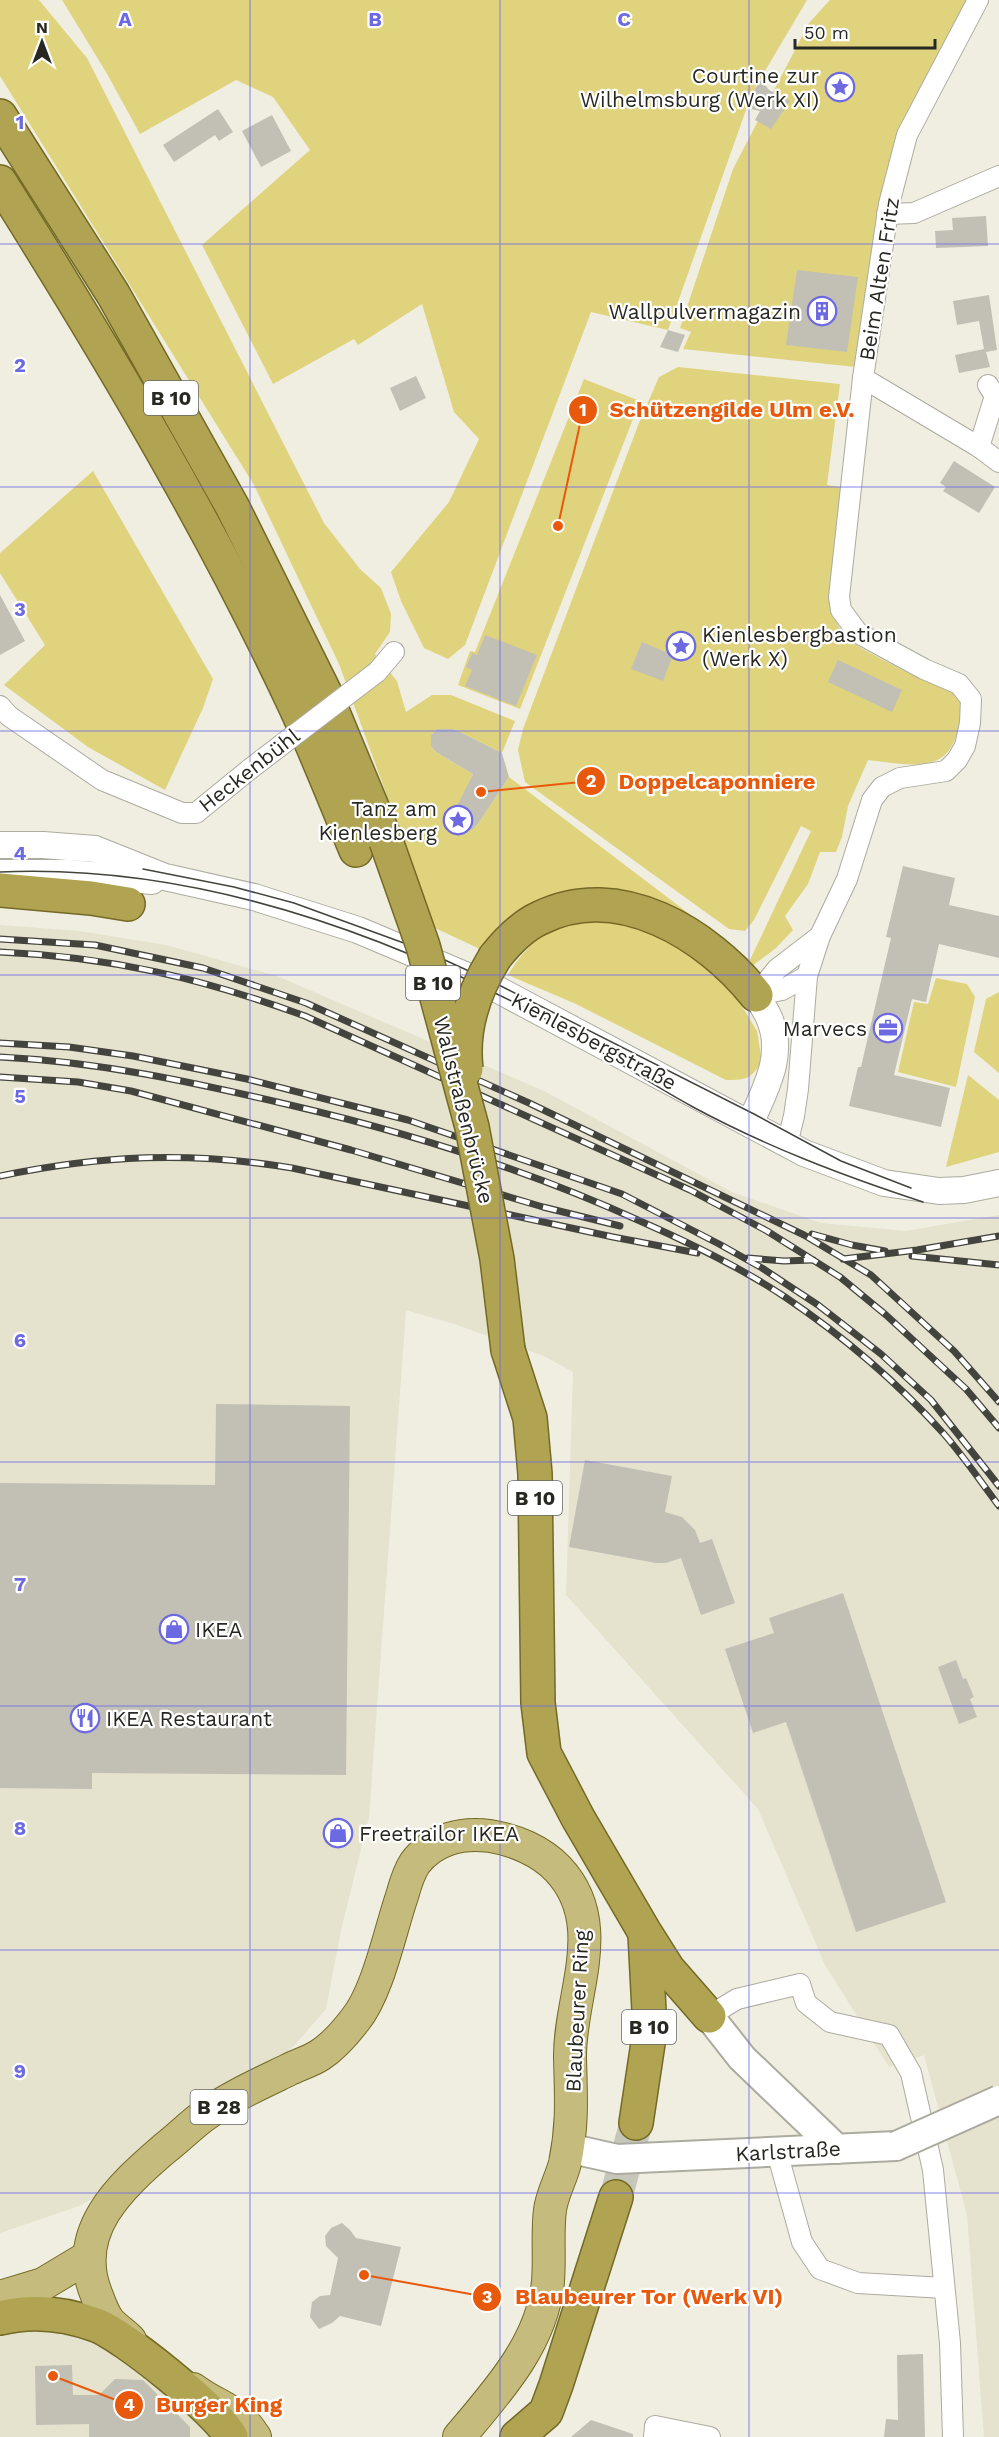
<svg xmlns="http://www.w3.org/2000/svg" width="999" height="2437" font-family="'Work Sans',sans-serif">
  <rect width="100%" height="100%" fill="#efeee1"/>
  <g fill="#e5e2ce">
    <polygon points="0,925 79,931 166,945 277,976 544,1091 732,1192 821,1223 906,1231 999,1215 999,2437 984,2437 967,2215 924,2055 889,2067 825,1965 758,1809 566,1595 573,1372 544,1356 454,1324 406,1310 369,1817 341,1930 326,2009 294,2046 191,2123 111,2188 79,2206 0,2233"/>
    <polygon points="35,2327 130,2343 235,2437 0,2437 0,2331"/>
  </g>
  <g fill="#e0d37e">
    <path d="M0,0H39L87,58L324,523L360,569L381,588L391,614L390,632L375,654L397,681L406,712L432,695H451L515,721L502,753L454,729H437L431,735V746L436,752L473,774L453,816L473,829L478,824L509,777L750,960L811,831L801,826L754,920L745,931L729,929L525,782L518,750L523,729L639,423L659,377L678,367L840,384L827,485L841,487L829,598C837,638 852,643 885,661C896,666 907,673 919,678C939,686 947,683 962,702C957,773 929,768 868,760L848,806L842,837L836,852H820L808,884L785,916L793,930L776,948L748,969L624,897L482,950L435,928L339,664L254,485L0,76Z"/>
    <polygon points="62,0 807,0 752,93 668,330 591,312 465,645 448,659 424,648 401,601 391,572 449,502 479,439 454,412 422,304 358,345 354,339 273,384 202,245 310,150 273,97 236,80 140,134 106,72"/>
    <polygon points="830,0 967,0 899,132 856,367 683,349 691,332 680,328 733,169 809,23"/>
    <polygon points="584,379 640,401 520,709 458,685 470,651 475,652"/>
    <polygon points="93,471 213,679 203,708 165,790 88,747 4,685 45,645 0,573 0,553"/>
    <path d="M617,920L640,926L681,950L705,966L734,993L757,1031L762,1062C750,1079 747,1080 726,1080L576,1004L508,975C521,954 541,930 565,923C581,919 601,921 617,920Z"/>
    <polygon points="936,978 967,984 975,997 956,1087 898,1072 914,1002 928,1004"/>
    <polygon points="999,992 999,1073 974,1052 986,999"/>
    <polygon points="968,1075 999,1100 999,1152 946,1167"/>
  </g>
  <g fill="#c2c0b4">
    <polygon points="761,80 769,90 790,101 771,129 755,120 760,111 747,108 752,93"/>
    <polygon points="218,109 233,132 219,141 215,135 174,162 163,145"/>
    <polygon points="272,115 291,151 261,167 242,131"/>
    <polygon points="986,216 988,246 936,248 935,231 953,230 952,218"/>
    <polygon points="797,270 858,277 847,352 786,345"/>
    <polygon points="989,295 997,350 986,352 990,367 959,373 955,355 984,349 979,321 957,325 953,301"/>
    <polygon points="668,330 685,335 678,352 660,347"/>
    <polygon points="416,376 426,398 400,411 390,388"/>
    <polygon points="954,461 995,487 979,513 943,491 946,487 940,483"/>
    <polygon points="0,595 25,641 0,655"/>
    <polygon points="485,635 537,655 516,706 465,686 472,670 466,667 472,653 477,655"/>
    <polygon points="642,642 673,655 663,681 631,669"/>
    <polygon points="838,660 902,690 892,712 828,682"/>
    <polygon points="437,729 454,729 502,753 509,777 478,824 473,829 463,830 456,824 452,816 473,774 436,752 431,746 431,735"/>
    <polygon points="903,866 955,878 949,905 999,916 999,958 939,944 926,1002 912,999 894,1075 950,1088 941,1127 849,1106 858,1067 861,1067 891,938 886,937"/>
    <polygon points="216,1404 350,1406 346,1775 92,1773 92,1789 0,1788 0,1483 215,1485"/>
    <polygon points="585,1460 672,1476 665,1512 682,1517 695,1530 700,1543 712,1539 735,1603 701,1615 681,1558 666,1563 656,1563 569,1547"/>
    <polygon points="843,1593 946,1902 856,1932 786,1722 753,1733 725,1649 774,1633 769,1618"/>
    <polygon points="956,1660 963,1679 966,1678 974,1697 970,1699 977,1717 959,1724 938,1667"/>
    <polygon points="342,2223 350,2230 356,2238 401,2247 381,2326 340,2316 332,2323 319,2329 310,2317 312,2302 320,2296 330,2295 338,2258 326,2246 325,2236 331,2228"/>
    <polygon points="923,2354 925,2437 884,2437 886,2419 898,2420 897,2355"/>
    <polygon points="72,2365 73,2395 99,2395 115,2379 143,2380 157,2394 157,2405 167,2404 190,2427 190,2437 89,2437 89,2424 36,2425 35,2366"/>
    <polygon points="591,2420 633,2434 633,2437 571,2437"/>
  </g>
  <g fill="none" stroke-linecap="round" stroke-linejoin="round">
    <polyline stroke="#c7c6bb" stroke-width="33" stroke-dasharray="33 16" stroke-linecap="butt" points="616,2197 636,2123"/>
    <g stroke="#acab9f" stroke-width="22">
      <g id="minor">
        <polyline points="887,214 914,213 999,176"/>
        <polyline points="863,378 979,447 999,462"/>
        <polyline points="979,447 995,396 988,385"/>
        <polyline points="377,672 394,652"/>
        <polyline points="0,706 9,716 102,780 182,813 196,813 250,769"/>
        <polyline points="756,995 777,969 820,936"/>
        <polyline points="756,995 782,990 807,976"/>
        <polyline points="787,1144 794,1116 798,1089 807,976 820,936 847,879 872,800 882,787 900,778 946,771 957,760 965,746 970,723 971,699 959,684 924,669 858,633 841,610 839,597 863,378 889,204 907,135 978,0"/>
        <polyline points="709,2016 737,1999 800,1984 806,2003 830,2022 889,2035 911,2073 933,2170 950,2343 953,2437"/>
        <polyline points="777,2152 802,2242 820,2269 858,2283 944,2288"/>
        <polyline points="654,2437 655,2426 710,2437"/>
      </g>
    </g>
    <g stroke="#acab9f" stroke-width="28">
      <g id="tertiary">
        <polyline points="0,845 43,845 95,849 165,877 254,897 358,930 493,987 804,1153 884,1183 939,1191 964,1190 999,1183"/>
        <polyline points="0,873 69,873 152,881"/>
        <path d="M750,1124C764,1091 785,1057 770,1020C767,1012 761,1003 756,995"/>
      </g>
    </g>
    <g stroke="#acab9f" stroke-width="32">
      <g id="secondary">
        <polyline points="709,2016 742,2058 837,2149"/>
        <polyline points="568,2148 617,2159 896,2146"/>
      </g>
    </g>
    <g stroke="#746a26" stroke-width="34">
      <g id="primary">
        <polyline points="0,2297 43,2284 88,2257"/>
        <path d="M130,2340C124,2334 115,2328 109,2321C104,2315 100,2304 97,2296C70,2232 120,2187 164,2149C177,2139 189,2127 202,2117C228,2098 259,2084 288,2070C298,2065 311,2061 320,2055C334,2046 345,2033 355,2020C378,1992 390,1931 402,1896C405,1885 409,1872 415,1863C433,1839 462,1832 490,1836C515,1840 541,1851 558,1869C610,1924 569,1995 570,2058C571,2097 573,2124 565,2163C561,2179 552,2194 550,2210C547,2233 550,2257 548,2281C543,2342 497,2392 459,2437"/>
        <path d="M193,2389C218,2408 236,2407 255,2437"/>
      </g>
    </g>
    <g stroke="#746a26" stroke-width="36">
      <g id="trunk">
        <polyline points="0,116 113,294 232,506 324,691 386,841"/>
        <path d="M0,182C107,352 211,526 296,708C317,754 336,802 356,850"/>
        <polyline points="0,890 91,898 128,904"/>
        <path d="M495,957C507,942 522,926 540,918C619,879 707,934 756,995"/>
        <polyline points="508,1350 530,1418 535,1474 538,1703 544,1753 578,1818 644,1931 668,1969 709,2016"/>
        <polyline points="636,2123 650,2030 645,1934"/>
        <path d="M0,2318C32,2310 66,2314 96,2325C123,2335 218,2411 231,2437"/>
        <polyline points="517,2437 546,2412 556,2385 616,2197"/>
      </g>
    </g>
    <use href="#minor" stroke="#fff" stroke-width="20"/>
    <use href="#tertiary" stroke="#fff" stroke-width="26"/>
    <use href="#secondary" stroke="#fff" stroke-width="28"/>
    <use href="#primary" stroke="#c4bb7d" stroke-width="32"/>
    <use href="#trunk" stroke="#b0a452" stroke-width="33"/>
    <g stroke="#44443e" stroke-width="1.5">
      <polyline points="143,869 234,887 294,903 423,950 495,983 754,1114 841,1161 911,1188"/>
      <path d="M0,872C183,864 364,925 525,1008C583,1038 636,1076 693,1107C767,1147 844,1176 923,1202"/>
    </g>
    <g stroke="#44443e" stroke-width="7">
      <g id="rail">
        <polyline points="0,939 95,945 203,968 306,1003 529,1103 804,1235 871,1275 954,1351 999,1402"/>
        <path d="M0,952C111,957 201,978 305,1016L690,1190L767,1231L840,1277L886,1315L966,1389L999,1428"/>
        <polyline points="0,1043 69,1047 133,1056 247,1079 408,1120 622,1194 719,1244 762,1268 818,1305 881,1354 931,1400 999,1486"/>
        <path d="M0,1057C101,1062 192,1082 290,1105C410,1133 528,1170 640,1221C690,1243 740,1267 785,1297C843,1336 897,1382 944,1434C964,1457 981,1482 999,1506"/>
        <polyline points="0,1077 78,1082 131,1091 351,1150 543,1207 620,1226"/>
        <path d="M0,1176C102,1155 189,1151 292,1168L613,1237L697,1253"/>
        <polyline points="812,1234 852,1245 885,1251"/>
        <polyline points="912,1256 999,1265"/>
        <polyline points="748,1258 784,1261 813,1260"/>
        <polyline points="843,1259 917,1250 999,1236"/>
      </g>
    </g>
    <use href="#rail" stroke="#fff" stroke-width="4.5" stroke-dasharray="14" stroke-linecap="butt"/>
    <g stroke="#acab9f" stroke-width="22" stroke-linecap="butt">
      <polyline id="minor-bridge" points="250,769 377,672"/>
    </g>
    <g stroke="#acab9f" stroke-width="32" stroke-linecap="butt">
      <polyline id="secondary-bridge" points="896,2146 999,2100"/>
    </g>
    <g stroke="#746a26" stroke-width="36" stroke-linecap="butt">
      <g id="trunk-bridge">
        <polyline points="386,841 423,946 472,1127 497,1259 508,1350"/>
        <path d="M466,1069C461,1028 474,991 495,957"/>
      </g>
    </g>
    <use href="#minor-bridge" stroke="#fff" stroke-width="20"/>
    <use href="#secondary-bridge" stroke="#fff" stroke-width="28"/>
    <use href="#trunk-bridge" stroke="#b0a452" stroke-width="33"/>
  </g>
  <path fill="none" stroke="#6c69e3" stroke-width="1.5" stroke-opacity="0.55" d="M250,0V2437M500,0V2437M749,0V2437M0,244H999M0,487H999M0,731H999M0,975H999M0,1218H999M0,1462H999M0,1706H999M0,1950H999M0,2193H999"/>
  <defs>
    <g id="sight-ring" transform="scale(1.5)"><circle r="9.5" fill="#fff" stroke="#6c69e3" stroke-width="1.5"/><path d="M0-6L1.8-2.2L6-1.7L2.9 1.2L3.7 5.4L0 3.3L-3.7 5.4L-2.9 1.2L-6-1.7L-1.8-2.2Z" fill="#6c69e3"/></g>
    <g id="building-ring" transform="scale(1.5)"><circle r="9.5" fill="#fff" stroke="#6c69e3" stroke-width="1.5"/><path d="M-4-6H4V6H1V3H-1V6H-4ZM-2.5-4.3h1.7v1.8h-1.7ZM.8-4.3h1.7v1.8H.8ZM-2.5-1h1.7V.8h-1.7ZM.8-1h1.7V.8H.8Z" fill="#6c69e3"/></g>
    <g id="office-ring" transform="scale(1.5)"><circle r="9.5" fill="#fff" stroke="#6c69e3" stroke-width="1.5"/><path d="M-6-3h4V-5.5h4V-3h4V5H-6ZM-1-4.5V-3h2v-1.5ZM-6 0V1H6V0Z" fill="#6c69e3"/></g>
    <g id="shop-ring" transform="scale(1.5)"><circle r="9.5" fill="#fff" stroke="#6c69e3" stroke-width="1.5"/><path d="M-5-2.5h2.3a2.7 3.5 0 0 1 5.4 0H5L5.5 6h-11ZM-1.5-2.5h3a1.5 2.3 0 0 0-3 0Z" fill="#6c69e3"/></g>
    <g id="restaurant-ring" transform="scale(1.5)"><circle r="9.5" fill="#fff" stroke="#6c69e3" stroke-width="1.5"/><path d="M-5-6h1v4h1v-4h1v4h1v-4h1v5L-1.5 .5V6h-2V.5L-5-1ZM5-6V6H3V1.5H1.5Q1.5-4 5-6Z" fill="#6c69e3"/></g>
  </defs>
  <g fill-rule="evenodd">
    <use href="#sight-ring" x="840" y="87"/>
    <use href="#building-ring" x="822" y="311"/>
    <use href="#sight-ring" x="681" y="646"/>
    <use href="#sight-ring" x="458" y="820"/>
    <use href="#office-ring" x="888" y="1028"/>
    <use href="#shop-ring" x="174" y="1629"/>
    <use href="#restaurant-ring" x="85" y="1718"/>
    <use href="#shop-ring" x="338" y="1833"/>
  </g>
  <g text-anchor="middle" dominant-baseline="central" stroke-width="4.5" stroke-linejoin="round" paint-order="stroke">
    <g fill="#fff" stroke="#686865" stroke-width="1.5">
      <rect x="144" y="381" width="54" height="34" rx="4.5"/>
      <rect x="406" y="966" width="54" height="34" rx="4.5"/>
      <rect x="508" y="1481" width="54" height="34" rx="4.5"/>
      <rect x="622" y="2010" width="54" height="34" rx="4.5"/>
      <rect x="190.5" y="2090" width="57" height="34" rx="4.5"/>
    </g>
    <g font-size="20" font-weight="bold" fill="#282823">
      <text x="171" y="398">B 10</text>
      <text x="433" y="983">B 10</text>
      <text x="535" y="1498">B 10</text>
      <text x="649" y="2027">B 10</text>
      <text x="219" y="2107">B 28</text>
    </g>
    <g font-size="21" fill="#282823" stroke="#fff" text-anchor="end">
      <text x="819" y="75">Courtine zur<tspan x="819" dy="24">Wilhelmsburg (Werk XI)</tspan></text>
      <text x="801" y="311">Wallpulvermagazin</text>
      <text x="702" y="634" text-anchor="start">Kienlesbergbastion<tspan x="702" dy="24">(Werk X)</tspan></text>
      <text x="437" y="808">Tanz am<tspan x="437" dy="24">Kienlesberg</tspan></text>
      <text x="867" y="1028">Marvecs</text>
      <text x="195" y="1629" text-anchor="start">IKEA</text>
      <text x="106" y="1718" text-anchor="start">IKEA Restaurant</text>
      <text x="359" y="1833" text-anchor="start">Freetrailor IKEA</text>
    </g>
    <g font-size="21" fill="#282823" stroke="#fff">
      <text transform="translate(879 279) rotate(-81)">Beim Alten Fritz</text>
      <text transform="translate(249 770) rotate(-38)">Heckenbühl</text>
      <text transform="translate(594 1041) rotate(28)">Kienlesbergstraße</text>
      <text transform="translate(464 1110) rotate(76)">Wallstraßenbrücke</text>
      <text transform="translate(577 2011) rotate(-87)">Blaubeurer Ring</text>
      <text transform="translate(788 2151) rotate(-3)">Karlstraße</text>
    </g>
  </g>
  <g font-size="20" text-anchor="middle" font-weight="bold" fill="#6c69e3" stroke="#fff" stroke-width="4.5" stroke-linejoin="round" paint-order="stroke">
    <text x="125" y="26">A</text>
    <text x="375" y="26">B</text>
    <text x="624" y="26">C</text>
    <text x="20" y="129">1</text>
    <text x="20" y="372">2</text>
    <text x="20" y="616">3</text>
    <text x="20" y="860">4</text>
    <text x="20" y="1103">5</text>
    <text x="20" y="1347">6</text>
    <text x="20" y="1591">7</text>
    <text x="20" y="1835">8</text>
    <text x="20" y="2078">9</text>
  </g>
  <path fill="none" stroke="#e8590c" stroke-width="2" d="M558 526L583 410M481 792L591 781M364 2275L487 2297M53 2376L129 2405"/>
  <g fill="#e8590c" stroke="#fff" stroke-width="2">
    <circle cx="558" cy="526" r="6"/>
    <circle cx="481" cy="792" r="6"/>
    <circle cx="364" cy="2275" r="6"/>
    <circle cx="53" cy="2376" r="6"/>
    <circle cx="583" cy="410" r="15"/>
    <circle cx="591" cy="781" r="15"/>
    <circle cx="487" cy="2297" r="15"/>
    <circle cx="129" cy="2405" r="15"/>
  </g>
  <g font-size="18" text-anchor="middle" font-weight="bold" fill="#fff">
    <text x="583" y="416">1</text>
    <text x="591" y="787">2</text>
    <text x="487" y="2303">3</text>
    <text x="129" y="2411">4</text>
  </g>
  <g font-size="22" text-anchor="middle" font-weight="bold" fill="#e8590c" stroke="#fff" stroke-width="4.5" stroke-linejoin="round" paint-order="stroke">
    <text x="732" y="417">Schützengilde Ulm e.V.</text>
    <text x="717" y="789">Doppelcaponniere</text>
    <text x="649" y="2304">Blaubeurer Tor (Werk VI)</text>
    <text x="219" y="2412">Burger King</text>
  </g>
  <g transform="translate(42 42)" stroke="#ffffff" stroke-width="4.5" paint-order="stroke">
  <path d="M0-4.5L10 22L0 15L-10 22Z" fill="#282823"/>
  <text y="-9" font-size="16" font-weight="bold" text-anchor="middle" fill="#282823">N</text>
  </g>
  <path d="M795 39v9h140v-9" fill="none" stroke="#282823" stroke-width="3"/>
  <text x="804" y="39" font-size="18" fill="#282823" stroke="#ffffff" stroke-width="4.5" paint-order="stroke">50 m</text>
</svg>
